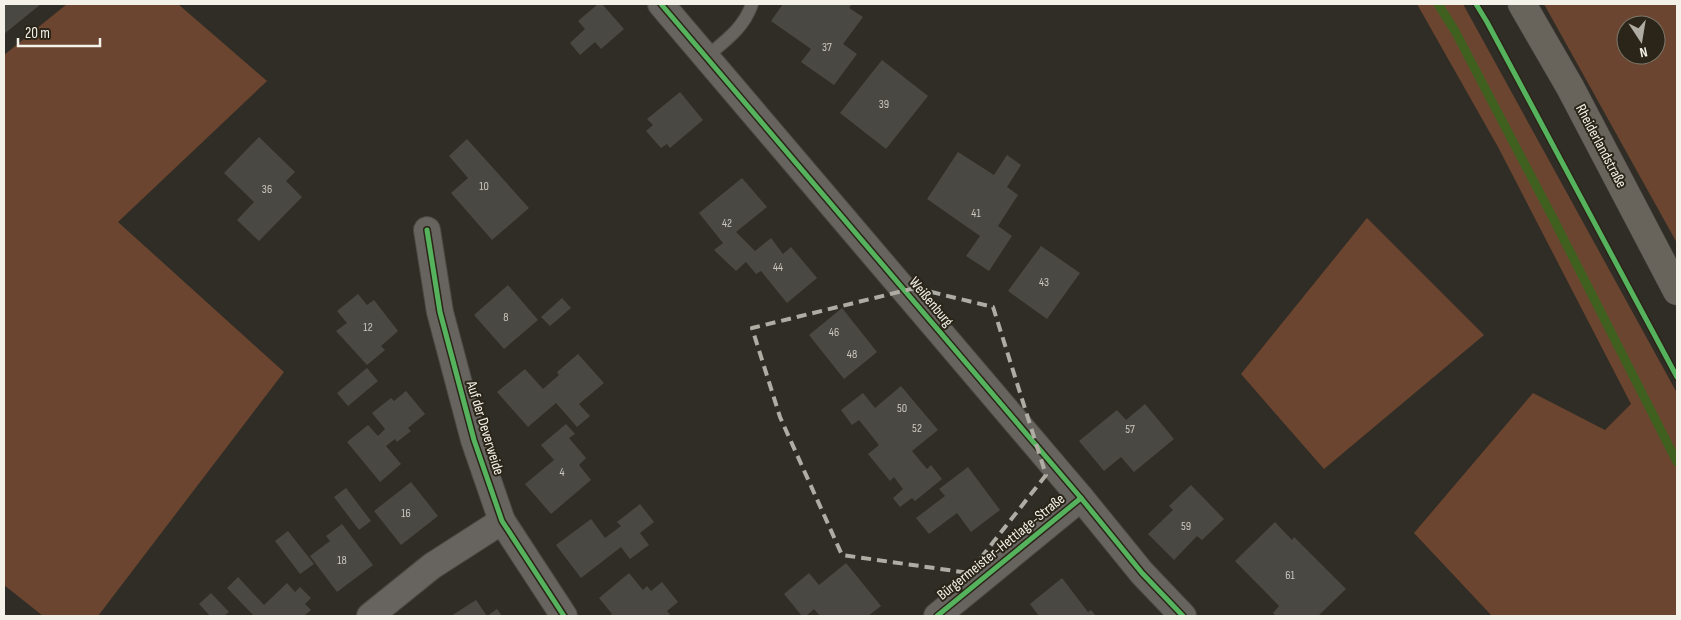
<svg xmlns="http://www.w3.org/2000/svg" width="1681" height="620" font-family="'Sofia Sans Condensed',sans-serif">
  <rect width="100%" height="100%" fill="#302d26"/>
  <g fill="#6b452f" fill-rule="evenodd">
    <polygon points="67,4 178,4 267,81 118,222 284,372 98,616 43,616 4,585 4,55"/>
    <polygon points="1417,4 1463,4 1677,393 1677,616 1492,616 1414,533 1533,393 1605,430 1631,404 1498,147"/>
    <path d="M1544,4H1677V243ZM1626,25H1656V55H1626Z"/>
    <polygon points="1367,218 1484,335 1324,469 1241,374"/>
  </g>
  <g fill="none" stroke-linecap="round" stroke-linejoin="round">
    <polyline stroke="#406020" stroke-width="9" points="1438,4 1455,31 1553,218 1677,462"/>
  </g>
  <g fill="#494842">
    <polygon points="4,4 41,4 4,34"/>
    <polygon points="598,4 602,4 624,29 601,49 595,42 580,55 570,43 585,29 578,21"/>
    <polygon points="783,4 852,4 849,8 863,17 843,44 857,54 834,85 801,62 811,49 771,21"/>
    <polygon points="882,60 928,96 886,149 840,113"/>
    <polygon points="680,92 703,120 670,148 667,144 661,148 646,131 653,125 647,119"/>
    <polygon points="259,137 295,172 286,181 302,197 259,241 237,220 254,202 224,173"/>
    <polygon points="467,139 529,208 492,240 451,193 468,178 449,156"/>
    <polygon points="958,152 994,175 1007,155 1021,165 1007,187 1018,195 998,226 1012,236 989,271 966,256 980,236 927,199"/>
    <polygon points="742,178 767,207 736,232 755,251 771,238 783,254 791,247 817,278 787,303 761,271 756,274 746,262 736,271 714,250 723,243 699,213"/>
    <polygon points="1041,246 1080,273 1047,319 1008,291"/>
    <polygon points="508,285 538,320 504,349 474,315"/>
    <polygon points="358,294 367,305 374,300 398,331 381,346 385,350 367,365 336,331 347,323 337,311"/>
    <polygon points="562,298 571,308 550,326 541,317"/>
    <polygon points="842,308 877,352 844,379 809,335"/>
    <polygon points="578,354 604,383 579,404 590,416 577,427 556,403 528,427 497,392 525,369 543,389 559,375 557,372"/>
    <polygon points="367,368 378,381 348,406 337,393"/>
    <polygon points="901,386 938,430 912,451 927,469 931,465 942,479 915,501 912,498 900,507 893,498 903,489 894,477 890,481 868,454 879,445 859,420 852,425 841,410 863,393 875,408"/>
    <polygon points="406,391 425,414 408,428 411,431 397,442 395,439 386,446 401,464 380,482 347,442 368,425 378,436 385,429 372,413 391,398 394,401"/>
    <polygon points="1145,404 1174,439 1134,472 1121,457 1104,471 1079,441 1117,410 1126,420"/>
    <polygon points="566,424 575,434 569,438 586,458 579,465 591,480 551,514 525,484 554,460 541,445"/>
    <polygon points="968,467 1000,510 971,532 957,513 929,534 916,518 945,496 939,489"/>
    <polygon points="411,482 438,516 401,545 374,511"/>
    <polygon points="1191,485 1224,519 1202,540 1197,536 1174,560 1148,534 1173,510 1169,506"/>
    <polygon points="346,488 371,521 359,530 334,497"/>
    <polygon points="640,504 654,522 640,533 649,545 630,559 621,547 581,578 556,545 591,519 605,538 621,526 617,522"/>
    <polygon points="1275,522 1292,540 1294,537 1346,589 1318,616 1276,616 1273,613 1279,606 1235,561"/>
    <polygon points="342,524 373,565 337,592 310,556 330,541 326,536"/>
    <polygon points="288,531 314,564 300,574 275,541"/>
    <polygon points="846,563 881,606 868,616 820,616 814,609 806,616 802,616 784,594 809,573 819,585"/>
    <polygon points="629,573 643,590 647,586 651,591 662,582 678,602 667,611 671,616 608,616 612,614 599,598"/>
    <polygon points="238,577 264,605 287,583 295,592 300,587 311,598 305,604 311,610 304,616 254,616 227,588"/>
    <polygon points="1062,578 1088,612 1091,610 1096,616 1039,616 1030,604"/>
    <polygon points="211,593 229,612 224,616 210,616 199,604"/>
    <polygon points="476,600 487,616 497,609 502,616 451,616"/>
  </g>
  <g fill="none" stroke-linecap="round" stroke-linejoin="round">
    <g stroke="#4c4943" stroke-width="14">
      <path id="lane" d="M706,57C725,41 744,28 752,4"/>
    </g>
    <g stroke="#4c4943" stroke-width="28">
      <g id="street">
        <polyline points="661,4 1081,498 1142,573 1183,616"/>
        <polyline points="427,230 440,312 474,440 502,521 564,616"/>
        <polyline points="370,616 432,566 502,521"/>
        <polyline points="937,616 1081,498"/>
      </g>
    </g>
    <g stroke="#4c4943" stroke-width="29">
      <polyline id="secondary" points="1522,4 1570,87 1677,291"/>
    </g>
    <use href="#lane" stroke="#67645f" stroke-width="12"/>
    <use href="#street" stroke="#67645f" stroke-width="26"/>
    <use href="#secondary" stroke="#68645c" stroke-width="28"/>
    <g stroke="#2a2518" stroke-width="8">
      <g id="cycleway">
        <polyline points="661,4 1081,498 1142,573 1183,616"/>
        <polyline points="1476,4 1487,22 1677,377"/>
        <polyline points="427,230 440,312 474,440 502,521 564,616"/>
        <polyline points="937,616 1081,498"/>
      </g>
    </g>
    <use href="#cycleway" stroke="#56b35d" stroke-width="5"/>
  </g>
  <path fill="none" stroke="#afaca4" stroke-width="4" stroke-dasharray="10 6" stroke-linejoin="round" d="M915,288L993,307L1046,475L969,573L842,555L780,417L752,328Z"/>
  <g text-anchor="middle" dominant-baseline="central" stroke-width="4" stroke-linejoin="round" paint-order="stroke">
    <g font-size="12" fill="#c9c7be">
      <text x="827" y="47">37</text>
      <text x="884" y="104">39</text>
      <text x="484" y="186">10</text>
      <text x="267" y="189">36</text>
      <text x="976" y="213">41</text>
      <text x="727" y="223">42</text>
      <text x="778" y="267">44</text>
      <text x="1044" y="282">43</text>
      <text x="506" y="317">8</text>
      <text x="368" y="327">12</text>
      <text x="834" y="332">46</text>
      <text x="852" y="354">48</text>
      <text x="902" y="408">50</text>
      <text x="917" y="428">52</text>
      <text x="1130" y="429">57</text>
      <text x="562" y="472">4</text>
      <text x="406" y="513">16</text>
      <text x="1186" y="526">59</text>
      <text x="342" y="560">18</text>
      <text x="1290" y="575">61</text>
    </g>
    <g font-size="15" fill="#f4f1e8" stroke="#2a2518">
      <text transform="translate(1601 146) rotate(62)">Rheiderlandstraße</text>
      <text transform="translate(931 302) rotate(50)">Weißenburg</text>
      <text transform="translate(485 428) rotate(73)">Auf der Deverweide</text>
      <text transform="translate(1001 547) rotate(-39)">Bürgermeister-Hettlage-Straße</text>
    </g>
  </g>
  <rect width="1681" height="620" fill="none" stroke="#f4f1e8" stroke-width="10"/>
  <g transform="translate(1641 40) rotate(168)"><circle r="24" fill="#2a2518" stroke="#7b776b"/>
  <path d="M0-4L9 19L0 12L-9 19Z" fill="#afaca4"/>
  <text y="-8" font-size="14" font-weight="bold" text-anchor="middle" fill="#f4f1e8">N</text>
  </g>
  <path d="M18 38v8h82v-8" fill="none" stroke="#f4f1e8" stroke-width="2.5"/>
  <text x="25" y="38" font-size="15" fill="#f4f1e8" stroke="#2a2518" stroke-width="4" paint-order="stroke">20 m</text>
</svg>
